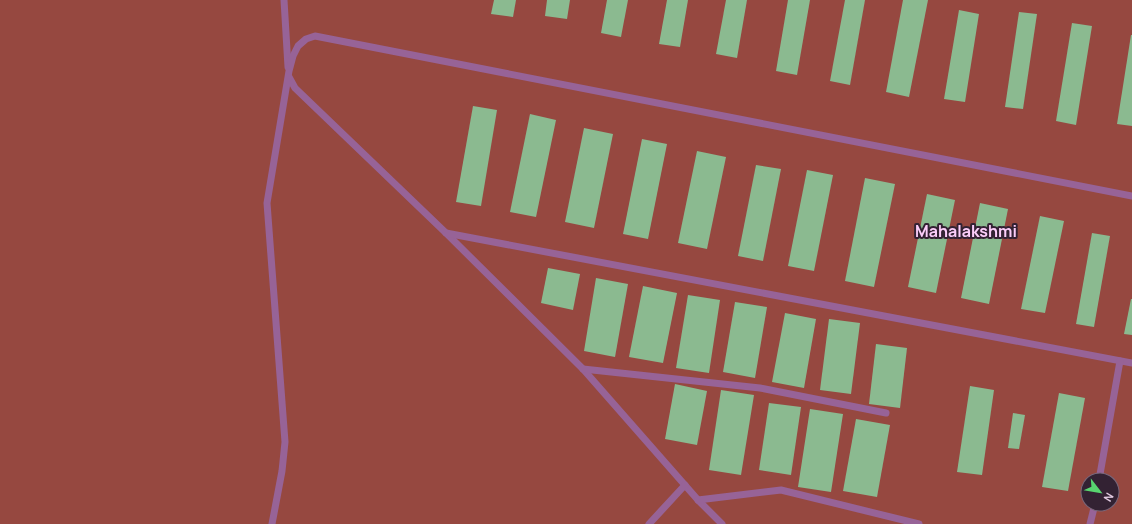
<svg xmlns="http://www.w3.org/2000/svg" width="1132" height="524" font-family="Manrope,sans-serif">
  <rect width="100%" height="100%" fill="#583358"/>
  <path fill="#964840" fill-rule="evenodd" d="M0,0H1132V524H0ZM1088,480H1112V504H1088Z"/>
  <g fill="#8bba90">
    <polygon points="494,0 516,0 513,17 491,14"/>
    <polygon points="547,0 570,0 567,19 545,16"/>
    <polygon points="607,0 628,0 621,37 601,33"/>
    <polygon points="667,0 688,0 680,47 659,44"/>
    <polygon points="726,0 747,0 737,58 716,54"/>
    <polygon points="788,0 810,0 797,75 776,71"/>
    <polygon points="845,0 865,0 850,85 830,81"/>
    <polygon points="903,0 928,0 909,97 886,92"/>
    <polygon points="959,10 979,14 965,102 944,99"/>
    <polygon points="1019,12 1037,14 1023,109 1005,107"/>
    <polygon points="1072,23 1092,26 1076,125 1056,121"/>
    <polygon points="1131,35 1132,35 1132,126 1117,124"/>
    <polygon points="473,106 497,110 481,206 456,202"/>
    <polygon points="530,114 556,120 536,217 510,212"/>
    <polygon points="584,128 613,134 594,228 565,222"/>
    <polygon points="642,139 667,144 648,239 623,234"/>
    <polygon points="697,151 726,157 707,249 678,243"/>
    <polygon points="756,165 781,169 763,261 738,256"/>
    <polygon points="807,170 833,175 814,271 788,266"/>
    <polygon points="865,178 895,184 874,287 845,281"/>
    <polygon points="927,194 955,200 936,293 908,287"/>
    <polygon points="980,203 1008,209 989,304 961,298"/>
    <polygon points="1040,216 1064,221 1045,313 1021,309"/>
    <polygon points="1092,233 1110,236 1094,327 1076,324"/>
    <polygon points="548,268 580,274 573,310 541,303"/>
    <polygon points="596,278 628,284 615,357 584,351"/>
    <polygon points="643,286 677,293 663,363 629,357"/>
    <polygon points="688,295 720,300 709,373 676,368"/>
    <polygon points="1131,299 1132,299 1132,335 1124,334"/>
    <polygon points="735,302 767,307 755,378 723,372"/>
    <polygon points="785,313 816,319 804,388 772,382"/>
    <polygon points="829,319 860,323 851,394 820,390"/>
    <polygon points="876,344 907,348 900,408 869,404"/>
    <polygon points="675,384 707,391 697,445 665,439"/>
    <polygon points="970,386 994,390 982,475 957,472"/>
    <polygon points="721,390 754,395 741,475 709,470"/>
    <polygon points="1059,393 1085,398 1068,491 1042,487"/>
    <polygon points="769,403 801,407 791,475 759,470"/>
    <polygon points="810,409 843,414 831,492 798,487"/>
    <polygon points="1013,413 1025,415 1019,449 1008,448"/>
    <polygon points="856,419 890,425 877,497 843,491"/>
  </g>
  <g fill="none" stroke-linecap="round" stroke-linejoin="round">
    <g stroke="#976397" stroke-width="7">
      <polyline points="284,0 288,67"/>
      <polyline points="289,77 295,88 446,233 583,369 698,500 722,524"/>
      <polyline points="446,233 1132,363"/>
      <polyline points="583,369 760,388 886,413"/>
      <polyline points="1099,480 1120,361"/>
      <polyline points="698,500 781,490 919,524"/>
      <polyline points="272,524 282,471 285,442 267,203 289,71 293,56 298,46 306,39 315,36 1132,196"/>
      <polyline points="649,524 685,485"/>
      <polyline points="1090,524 1095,504"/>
    </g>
  </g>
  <g text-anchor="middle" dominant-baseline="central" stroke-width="4" stroke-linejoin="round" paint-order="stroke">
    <g font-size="16" font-weight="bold" fill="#fccefa" stroke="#323">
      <text x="966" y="231">Mahalakshmi</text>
    </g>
  </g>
  <g transform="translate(1100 492) rotate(121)"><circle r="19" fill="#332233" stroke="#796679"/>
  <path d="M0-3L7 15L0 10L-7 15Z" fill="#58d570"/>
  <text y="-6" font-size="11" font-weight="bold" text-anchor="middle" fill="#e2cbe1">N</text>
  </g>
</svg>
